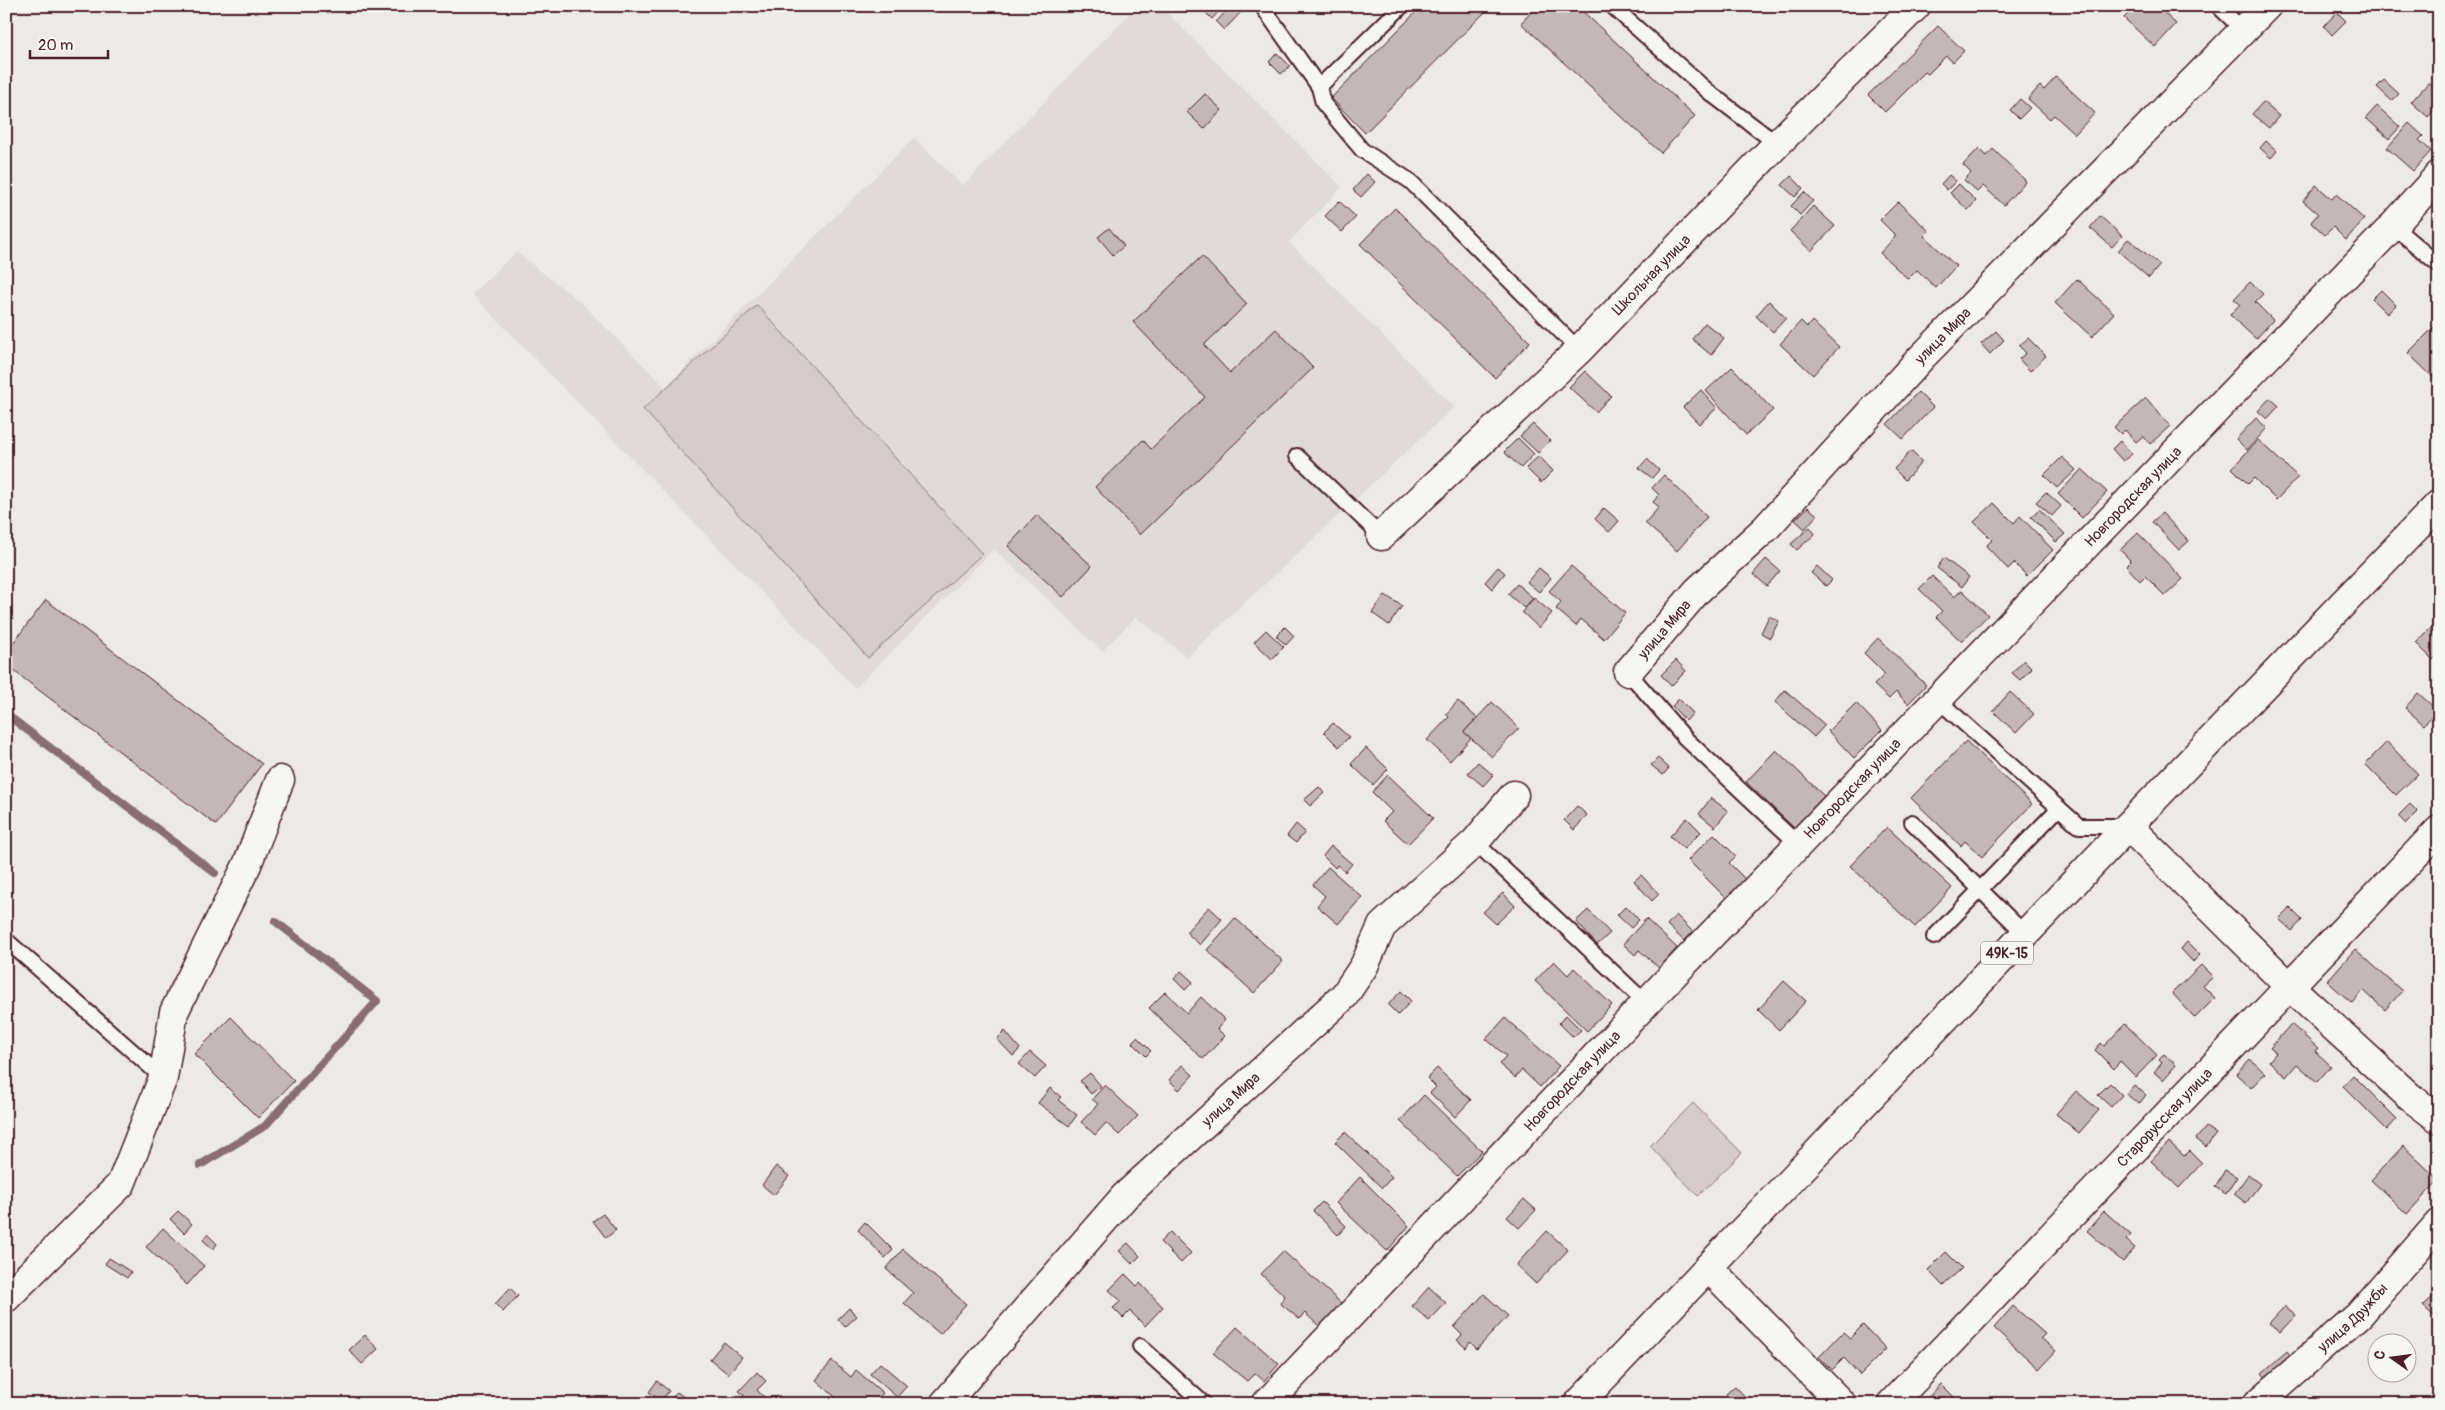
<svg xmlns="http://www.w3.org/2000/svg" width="2445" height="1410" font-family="Pangolin,sans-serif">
  <rect width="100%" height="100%" fill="#ece9e6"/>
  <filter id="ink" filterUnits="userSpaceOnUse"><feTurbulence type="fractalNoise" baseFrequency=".02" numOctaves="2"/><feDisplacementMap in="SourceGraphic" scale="10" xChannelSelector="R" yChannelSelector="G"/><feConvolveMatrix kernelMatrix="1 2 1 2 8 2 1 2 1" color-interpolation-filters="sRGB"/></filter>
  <g filter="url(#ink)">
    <polygon fill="#e0dad8" points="1137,6 1160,6 1342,187 1289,242 1454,407 1187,657 1136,617 1102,651 994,549 855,688 472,294 516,252 579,301 665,387 914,138 963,186"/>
    <g fill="#d4cbca" stroke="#8f757a">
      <polygon points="757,305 982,554 868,658 643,409"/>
      <polygon points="1693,1103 1742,1153 1698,1196 1650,1146"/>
    </g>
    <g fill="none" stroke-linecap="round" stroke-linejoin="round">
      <g stroke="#886e73" stroke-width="8">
        <polyline points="6,714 215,873"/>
        <polyline points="200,1165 265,1126 377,1001 275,921"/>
      </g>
    </g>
    <g fill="#c4b7b7" stroke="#4a1f2b">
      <polygon points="1206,6 1224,6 1212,19 1203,10"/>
      <polygon points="1231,6 1245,8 1224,30 1216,22"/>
      <polygon points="1422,6 1491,6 1365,133 1331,98"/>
      <polygon points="1537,6 1577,6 1695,116 1661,153 1521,23"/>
      <polygon points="2135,6 2157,6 2176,24 2155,47 2124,18"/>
      <polygon points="2337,12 2346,21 2332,35 2324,26"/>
      <polygon points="1938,26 1964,51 1953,62 1946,56 1928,74 1925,72 1885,112 1868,95"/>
      <polygon points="1277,53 1290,66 1281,74 1269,62"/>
      <polygon points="2056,77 2095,113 2075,134 2054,115 2050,119 2028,99 2040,86 2044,90"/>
      <polygon points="2384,80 2399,94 2392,101 2377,87"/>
      <polygon points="2429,82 2439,92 2439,104 2428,117 2411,102"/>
      <polygon points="1205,94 1222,110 1204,129 1187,112"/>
      <polygon points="2020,99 2030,108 2019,119 2010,110"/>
      <polygon points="2263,102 2279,116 2269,128 2252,114"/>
      <polygon points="2377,106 2400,127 2389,139 2366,118"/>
      <polygon points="2409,123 2423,136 2419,140 2431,151 2413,171 2387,148"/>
      <polygon points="2266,141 2277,151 2271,158 2260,148"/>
      <polygon points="1979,148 1987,156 1993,149 2026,181 2004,205 1983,186 1977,192 1964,180 1971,173 1963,165"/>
      <polygon points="1367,174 1375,182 1361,197 1353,190"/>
      <polygon points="1949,175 1956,181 1947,190 1941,184"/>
      <polygon points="1791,176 1803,188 1795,197 1782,185"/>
      <polygon points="1959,184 1976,201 1968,210 1950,193"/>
      <polygon points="2316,185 2332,199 2336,194 2364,219 2346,240 2333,227 2325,235 2311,222 2318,214 2303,201"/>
      <polygon points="1804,192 1813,201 1800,215 1791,206"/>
      <polygon points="1339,201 1356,217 1342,232 1325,216"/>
      <polygon points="1898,202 1929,231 1924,236 1956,266 1936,288 1917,270 1908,279 1880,253 1896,236 1880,220"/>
      <polygon points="1813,206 1835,226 1811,251 1790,231"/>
      <polygon points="1395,208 1530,342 1495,378 1360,244"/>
      <polygon points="2100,216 2122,236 2112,247 2090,228"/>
      <polygon points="1109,228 1124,246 1113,255 1098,237"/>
      <polygon points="2128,239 2160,265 2149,278 2118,251"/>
      <polygon points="1202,256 1247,304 1204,345 1230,373 1276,329 1313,368 1140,535 1095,487 1143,440 1151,449 1205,397 1133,322"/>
      <polygon points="2077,279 2114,313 2092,337 2055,303"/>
      <polygon points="2250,282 2263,294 2255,302 2273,320 2256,339 2230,315 2240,304 2234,299"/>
      <polygon points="2381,290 2396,305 2387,314 2372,299"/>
      <polygon points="1769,301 1786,318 1773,332 1756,316"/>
      <polygon points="1801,321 1807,327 1812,321 1839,347 1813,375 1780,344"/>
      <polygon points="2439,322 2439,383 2408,353"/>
      <polygon points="1705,323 1724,338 1711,355 1692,339"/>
      <polygon points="1996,331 2004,340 1990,354 1981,344"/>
      <polygon points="2028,338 2046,356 2030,371 2019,359 2026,353 2019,346"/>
      <polygon points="1732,367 1773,410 1746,435 1706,391"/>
      <polygon points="1585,371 1611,396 1596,412 1569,387"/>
      <polygon points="1701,390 1717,408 1699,424 1683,407"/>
      <polygon points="1918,392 1933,407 1903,439 1887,424"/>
      <polygon points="2146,398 2170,426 2150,444 2143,436 2136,442 2125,430 2121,434 2114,427"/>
      <polygon points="2270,398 2279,406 2267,419 2258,411"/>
      <polygon points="2256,418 2267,428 2247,450 2236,439"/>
      <polygon points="1533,424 1550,441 1538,453 1520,436"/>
      <polygon points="1518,438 1534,454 1521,468 1504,452"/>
      <polygon points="2258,440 2298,477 2276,500 2254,478 2248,484 2232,468"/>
      <polygon points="2120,441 2132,454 2123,461 2112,449"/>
      <polygon points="1911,451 1922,462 1905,480 1894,469"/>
      <polygon points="1539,456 1553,471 1541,483 1526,468"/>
      <polygon points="2062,457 2076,470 2057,488 2044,475"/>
      <polygon points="1647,459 1659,470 1652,478 1639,468"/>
      <polygon points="2082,469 2107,492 2082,518 2058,494"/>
      <polygon points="1664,475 1707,517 1677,551 1645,523 1659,507 1653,502 1659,495 1652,488"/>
      <polygon points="2046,492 2061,506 2052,516 2036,502"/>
      <polygon points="1994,503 2014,523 2020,516 2053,550 2027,576 2014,563 2008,569 1986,546 1992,540 1974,522"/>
      <polygon points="1808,507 1817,515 1805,529 1795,520"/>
      <polygon points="1604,508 1619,521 1609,532 1595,519"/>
      <polygon points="2039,509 2065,534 2056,542 2031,517"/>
      <polygon points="2162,513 2189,541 2179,550 2152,522"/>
      <polygon points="1037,515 1092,566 1063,597 1008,546"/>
      <polygon points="1810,527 1815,534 1797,550 1791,544"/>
      <polygon points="2138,533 2183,579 2165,596 2145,576 2140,581 2126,566 2131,561 2120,550"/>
      <polygon points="1944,558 1969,577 1962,587 1937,568"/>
      <polygon points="1766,559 1780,571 1767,586 1753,574"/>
      <polygon points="1571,566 1625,613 1604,639 1581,619 1576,626 1556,609 1561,602 1549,591"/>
      <polygon points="1817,566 1832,580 1826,586 1811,573"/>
      <polygon points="1498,567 1505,573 1492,589 1485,582"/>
      <polygon points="1539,568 1551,578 1539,592 1527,582"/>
      <polygon points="1932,576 1954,597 1962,590 1988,615 1962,642 1936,617 1942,611 1919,589"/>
      <polygon points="1517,584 1533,598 1524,608 1508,594"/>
      <polygon points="1385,595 1402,606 1389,625 1372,613"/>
      <polygon points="1534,598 1552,613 1539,628 1522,612"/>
      <polygon points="46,600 262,764 216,825 6,665 6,652"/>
      <polygon points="1769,616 1779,621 1770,638 1761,633"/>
      <polygon points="2439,620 2439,654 2433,660 2416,643"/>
      <polygon points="1285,627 1294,636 1286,645 1276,636"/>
      <polygon points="1266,630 1284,647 1272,659 1254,642"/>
      <polygon points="1878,638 1926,685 1908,704 1896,692 1889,699 1874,685 1885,674 1864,653"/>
      <polygon points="1676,660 1686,671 1671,686 1661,675"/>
      <polygon points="2024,660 2032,668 2020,680 2012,673"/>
      <polygon points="1785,690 1825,725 1814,737 1775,702"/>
      <polygon points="2010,692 2034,714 2016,733 1993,711"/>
      <polygon points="2418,693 2437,710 2424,725 2405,708"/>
      <polygon points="1679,699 1693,713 1686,721 1672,706"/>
      <polygon points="1458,701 1477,718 1464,732 1471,738 1450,761 1427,740 1449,717 1446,714"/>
      <polygon points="1492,702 1519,728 1492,757 1464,732"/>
      <polygon points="1856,703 1882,730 1854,758 1828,731"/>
      <polygon points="1333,723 1349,737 1339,747 1324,732"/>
      <polygon points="1966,741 2032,804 1982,857 1965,841 1961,846 1911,798"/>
      <polygon points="2387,742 2418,774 2396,795 2365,764"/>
      <polygon points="1366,748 1388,769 1373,785 1351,764"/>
      <polygon points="1776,750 1824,796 1794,828 1746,782"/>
      <polygon points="1658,758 1669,768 1663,775 1651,765"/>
      <polygon points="1478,762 1493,775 1483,786 1468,773"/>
      <polygon points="1388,775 1433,818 1408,844 1383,821 1392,812 1372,792"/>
      <polygon points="1319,787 1324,793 1310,806 1304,800"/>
      <polygon points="1711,798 1728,811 1715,827 1699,814"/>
      <polygon points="2410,804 2418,812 2406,824 2398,816"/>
      <polygon points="1577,806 1587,815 1574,830 1564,820"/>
      <polygon points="1687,818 1701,832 1684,849 1670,836"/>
      <polygon points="1296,824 1305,832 1296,843 1287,836"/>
      <polygon points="1887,827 1952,888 1915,927 1850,866"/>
      <polygon points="1714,834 1736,856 1729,863 1745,879 1726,898 1688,860"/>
      <polygon points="1331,846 1352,864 1345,872 1337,865 1335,868 1323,856"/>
      <polygon points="1328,867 1362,897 1338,924 1317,906 1325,896 1313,885"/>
      <polygon points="1641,875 1659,894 1652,901 1634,881"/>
      <polygon points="1503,893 1515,906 1496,924 1483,912"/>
      <polygon points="1626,906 1639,920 1631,928 1617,915"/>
      <polygon points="1209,907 1222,919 1200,945 1186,932"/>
      <polygon points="2290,908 2302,920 2292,931 2279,919"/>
      <polygon points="1588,910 1610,933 1597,945 1576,921"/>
      <polygon points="1676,915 1693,932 1684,941 1667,925"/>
      <polygon points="1235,918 1283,961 1254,993 1207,950"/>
      <polygon points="1646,919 1677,948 1659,968 1639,950 1635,955 1623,944"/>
      <polygon points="2187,942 2200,955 2193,962 2181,949"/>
      <polygon points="2355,949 2402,991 2385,1010 2363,990 2352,1003 2327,981"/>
      <polygon points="1554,961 1568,975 1574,968 1612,1005 1587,1031 1535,981"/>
      <polygon points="2201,965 2213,977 2203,986 2215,998 2195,1018 2172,993"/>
      <polygon points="1181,971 1193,982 1185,990 1174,979"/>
      <polygon points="1784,981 1806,1001 1779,1030 1758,1010"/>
      <polygon points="1401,991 1411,1001 1398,1015 1388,1005"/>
      <polygon points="1165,992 1187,1013 1201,997 1225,1020 1217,1029 1225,1036 1203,1059 1149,1008"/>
      <polygon points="1566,1015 1581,1030 1573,1037 1559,1023"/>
      <polygon points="2439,1015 2439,1027 2433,1022"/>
      <polygon points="231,1017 294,1081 258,1118 194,1054"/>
      <polygon points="1505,1018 1559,1066 1540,1087 1522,1070 1515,1078 1499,1064 1506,1056 1486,1039"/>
      <polygon points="2125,1024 2157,1055 2136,1077 2120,1061 2114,1069 2095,1050 2101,1043 2104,1046"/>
      <polygon points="2291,1024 2318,1048 2315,1051 2331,1066 2317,1082 2297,1064 2286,1077 2269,1061 2276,1053 2270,1048"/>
      <polygon points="1005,1031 1020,1049 1013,1056 997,1039"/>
      <polygon points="1137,1037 1151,1051 1146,1056 1132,1042"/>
      <polygon points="1030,1052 1046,1066 1035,1078 1019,1064"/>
      <polygon points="2164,1054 2176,1065 2163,1080 2154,1072 2162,1063 2159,1060"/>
      <polygon points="2250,1059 2265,1073 2251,1088 2236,1074"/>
      <polygon points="1182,1065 1193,1075 1179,1090 1169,1080"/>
      <polygon points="1437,1068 1471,1100 1455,1117 1430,1093 1436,1087 1427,1078"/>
      <polygon points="1090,1073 1101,1086 1091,1094 1080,1081"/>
      <polygon points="2353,1075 2397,1119 2387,1130 2343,1086"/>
      <polygon points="2110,1083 2122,1095 2111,1107 2098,1095"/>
      <polygon points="1105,1085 1138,1116 1119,1135 1106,1123 1095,1135 1081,1122 1098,1104 1092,1099"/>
      <polygon points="2134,1085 2146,1095 2139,1104 2126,1094"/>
      <polygon points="1050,1088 1061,1097 1058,1100 1077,1115 1069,1126 1038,1103"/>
      <polygon points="2076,1091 2099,1110 2079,1133 2056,1114"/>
      <polygon points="1424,1095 1482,1151 1457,1176 1400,1121"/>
      <polygon points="2206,1127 2216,1134 2206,1147 2196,1139"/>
      <polygon points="1345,1132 1392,1177 1382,1188 1335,1142"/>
      <polygon points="2169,1142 2184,1156 2190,1151 2202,1163 2179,1188 2151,1161"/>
      <polygon points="2403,1146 2439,1180 2407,1214 2371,1180"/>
      <polygon points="776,1166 789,1176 774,1195 762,1185"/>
      <polygon points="2225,1170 2237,1177 2226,1194 2215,1187"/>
      <polygon points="2248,1175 2260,1184 2246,1203 2234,1194"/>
      <polygon points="1360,1177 1409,1226 1387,1251 1336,1203"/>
      <polygon points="1524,1199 1536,1210 1519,1228 1507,1217"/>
      <polygon points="1322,1202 1346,1226 1338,1235 1313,1211"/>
      <polygon points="178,1211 192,1224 184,1233 170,1219"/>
      <polygon points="2104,1211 2131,1235 2126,1240 2135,1248 2123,1262 2087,1231"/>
      <polygon points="603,1214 616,1230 606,1238 593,1221"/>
      <polygon points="865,1222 893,1250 885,1258 858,1230"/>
      <polygon points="163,1228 204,1266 187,1285 146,1247"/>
      <polygon points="1547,1231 1568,1250 1536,1284 1516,1265"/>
      <polygon points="1170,1232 1191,1253 1181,1263 1160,1242"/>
      <polygon points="207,1234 217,1244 213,1249 203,1240"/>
      <polygon points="1128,1243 1140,1256 1132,1264 1119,1251"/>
      <polygon points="903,1249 966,1304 940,1334 904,1303 913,1293 886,1269"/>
      <polygon points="1283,1251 1341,1303 1320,1327 1305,1313 1299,1319 1280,1303 1285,1296 1261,1274"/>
      <polygon points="1946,1252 1962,1268 1943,1286 1928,1270"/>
      <polygon points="109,1258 131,1272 127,1278 105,1264"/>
      <polygon points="1125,1274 1137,1286 1140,1283 1163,1307 1145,1326 1130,1311 1123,1318 1113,1308 1121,1301 1109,1290"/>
      <polygon points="1429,1287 1446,1303 1429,1321 1412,1306"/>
      <polygon points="510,1288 518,1296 503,1312 495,1304"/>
      <polygon points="2439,1291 2439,1321 2423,1306"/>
      <polygon points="1484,1294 1508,1316 1477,1349 1470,1342 1466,1348 1457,1340 1462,1335 1454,1327"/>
      <polygon points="2013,1306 2045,1334 2041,1338 2056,1351 2039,1369 1994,1328"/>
      <polygon points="2285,1306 2296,1315 2280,1332 2269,1323"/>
      <polygon points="849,1308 857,1316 845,1327 838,1319"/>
      <polygon points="1863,1325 1886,1349 1860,1375 1844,1358 1832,1370 1819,1357 1843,1332 1850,1338"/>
      <polygon points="1237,1327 1279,1364 1264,1381 1255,1373 1247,1381 1213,1353"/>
      <polygon points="365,1335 378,1349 362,1364 349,1350"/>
      <polygon points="724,1342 742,1357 728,1374 710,1359"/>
      <polygon points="2287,1351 2293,1359 2268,1380 2262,1373"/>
      <polygon points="832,1361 851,1377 856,1370 883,1393 874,1404 843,1404 816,1380"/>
      <polygon points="880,1363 907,1386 897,1397 870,1374"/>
      <polygon points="757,1372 766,1381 757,1390 771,1404 736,1404 744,1395 739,1391"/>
      <polygon points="657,1381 669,1391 661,1401 649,1392"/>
      <polygon points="1941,1384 1961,1404 1922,1404"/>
      <polygon points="1735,1386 1749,1401 1746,1404 1735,1404 1726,1394"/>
      <polygon points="677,1392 693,1404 668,1404"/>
    </g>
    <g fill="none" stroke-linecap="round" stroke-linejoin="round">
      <g stroke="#4a1f2b" stroke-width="18">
        <g id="lane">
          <polyline points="1262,6 1319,87"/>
          <polyline points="1402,6 1319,87 1323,103 1362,150 1410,181 1579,350"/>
          <polyline points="1612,6 1710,93 1777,144"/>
          <polyline points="2218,6 2243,30"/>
          <polyline points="2393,226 2439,265"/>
          <polyline points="1297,456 1381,536"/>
          <polyline points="1628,672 1685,738 1799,845"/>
          <polyline points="1938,700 2079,826 2127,826"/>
          <polyline points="1912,822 2025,934"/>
          <polyline points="1475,842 1646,1003"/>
          <polyline points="1934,937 2059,808"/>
          <polyline points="6,940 163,1078"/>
          <polyline points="1140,1346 1204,1404"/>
        </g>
      </g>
      <g stroke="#4a1f2b" stroke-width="31">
        <g id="street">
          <path id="s1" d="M1381,536L1579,350L1777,144L1916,6"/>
          <path id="s2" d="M1628,672L1697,591L1765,529L1921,358L2267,6"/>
          <polyline points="2128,826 2289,986 2410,1097 2439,1119"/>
          <polyline points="1708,1267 1842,1404"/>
          <polyline points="6,1298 121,1184 163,1078 174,1012 247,865 280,780"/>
          <path id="s3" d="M944,1404L1125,1196L1344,996L1364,966L1382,926L1475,842L1514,795"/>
          <path id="s4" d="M1266,1404L1646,1003L2393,226L2439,175"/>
          <path id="s5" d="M1891,1404L2439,830"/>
          <path id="s6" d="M2257,1404L2359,1315L2439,1223"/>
        </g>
      </g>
      <g stroke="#4a1f2b" stroke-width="31">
        <polyline id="primary" points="1578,1404 2128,826 2439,504"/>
      </g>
      <use href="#lane" stroke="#f6f6f2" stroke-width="14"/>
      <use href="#street" stroke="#f6f6f2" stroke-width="28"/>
      <use href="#primary" stroke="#f6f6f2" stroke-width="28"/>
    </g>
  </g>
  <g text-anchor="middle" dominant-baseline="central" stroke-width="4" stroke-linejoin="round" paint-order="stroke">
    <rect fill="#f6f6f2" stroke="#7e6067" stroke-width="1" x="1981" y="941.5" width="52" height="23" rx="4"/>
    <g font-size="14" font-weight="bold" fill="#4a1f2b">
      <text x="2007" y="953">49К-15</text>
    </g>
    <g font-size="15" fill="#4a1f2b" stroke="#f6f6f2">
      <text stroke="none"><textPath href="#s1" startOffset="376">Школьная улица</textPath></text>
      <text stroke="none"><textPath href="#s2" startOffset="461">улица Мира</textPath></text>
      <text stroke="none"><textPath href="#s4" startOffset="1255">Новгородская улица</textPath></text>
      <text stroke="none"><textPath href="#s2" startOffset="56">улица Мира</textPath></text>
      <text stroke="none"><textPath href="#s4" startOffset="850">Новгородская улица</textPath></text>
      <text stroke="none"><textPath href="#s4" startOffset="445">Новгородская улица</textPath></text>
      <text stroke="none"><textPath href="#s3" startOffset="419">улица Мира</textPath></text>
      <text stroke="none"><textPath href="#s5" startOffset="396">Старорусская улица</textPath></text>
      <text stroke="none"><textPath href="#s6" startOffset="129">улица Дружбы</textPath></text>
    </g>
  </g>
  <rect width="2445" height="1410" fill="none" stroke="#f6f6f2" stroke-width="25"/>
  <rect x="12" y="12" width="2420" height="1385" fill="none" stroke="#4a1f2b" stroke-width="2" filter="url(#ink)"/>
  <g transform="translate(2392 1358) rotate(284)"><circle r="24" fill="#f6f6f2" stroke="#b1a0a2"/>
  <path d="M0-4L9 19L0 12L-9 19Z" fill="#4a1f2b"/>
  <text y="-8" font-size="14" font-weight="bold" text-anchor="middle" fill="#4a1f2b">С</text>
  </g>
  <path d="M30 50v8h78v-8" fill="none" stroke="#4a1f2b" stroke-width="2.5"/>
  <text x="38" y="50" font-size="15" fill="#4a1f2b" stroke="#f6f6f2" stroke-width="4" paint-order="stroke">20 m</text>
</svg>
